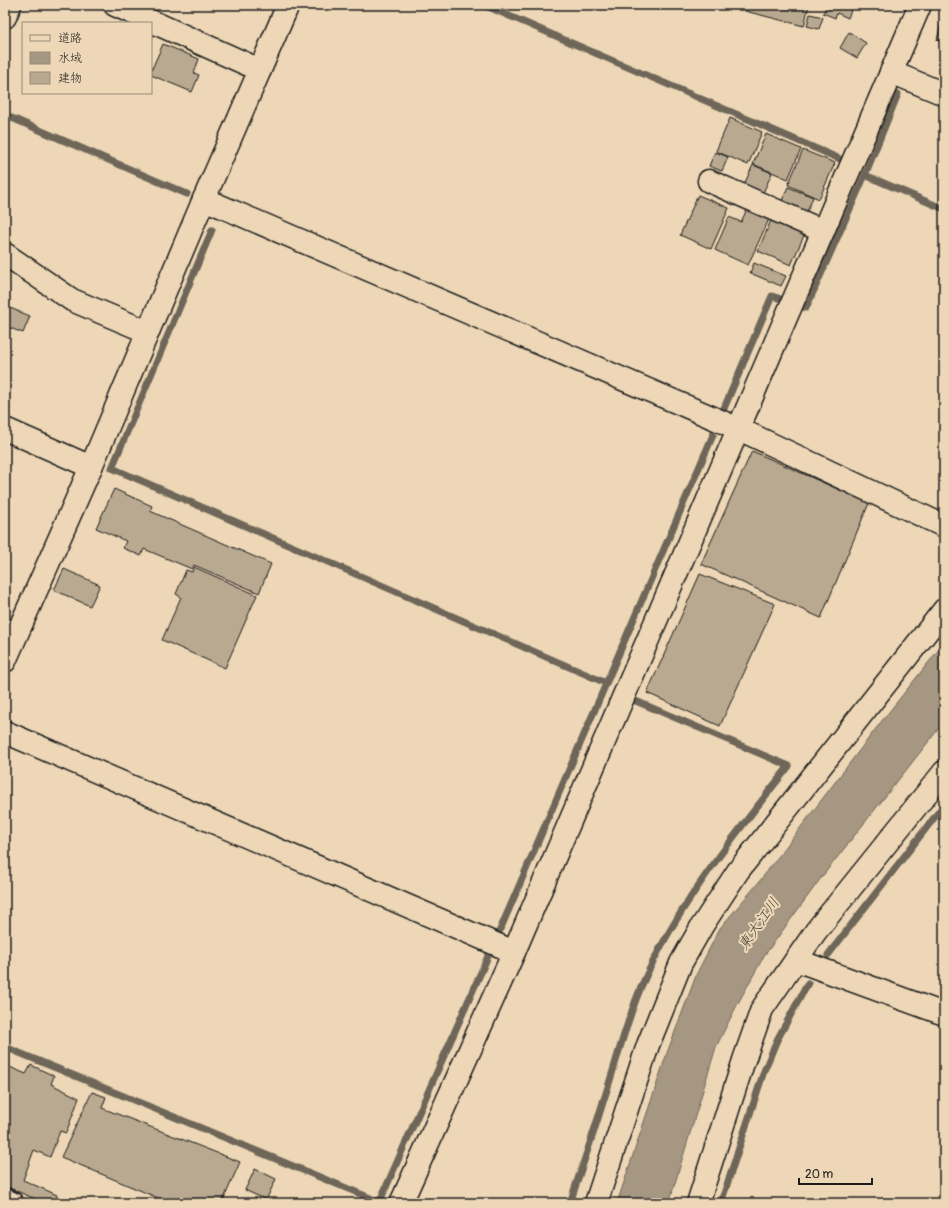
<svg xmlns="http://www.w3.org/2000/svg" width="949" height="1208" font-family="Pangolin,'Klee One',sans-serif">
  <rect width="100%" height="100%" fill="#edd7b6"/>
  <filter id="ink" filterUnits="userSpaceOnUse"><feTurbulence type="fractalNoise" baseFrequency=".025" numOctaves="2"/><feDisplacementMap in="SourceGraphic" scale="8" xChannelSelector="R" yChannelSelector="G"/><feConvolveMatrix kernelMatrix="1 2 1 2 8 2 1 2 1" color-interpolation-filters="sRGB"/></filter>
  <g filter="url(#ink)">
    <polygon fill="#a59782" stroke="#6e6659" points="944,643 944,722 821,878 764,956 737,1005 716,1047 669,1203 617,1203 667,1053 697,973 720,928 759,882 881,722"/>
    <g fill="none" stroke-linecap="round" stroke-linejoin="round">
      <g stroke="#6e6659" stroke-width="7">
        <polyline points="484,5 840,159"/>
        <polyline points="5,115 187,194"/>
        <polyline points="865,175 944,209"/>
        <polyline points="212,230 112,468 606,683"/>
        <polyline points="801,306 806,308 865,175 898,94"/>
        <polyline points="722,413 772,296 781,299"/>
        <polyline points="497,937 713,435"/>
        <polyline points="828,955 944,805"/>
        <polyline points="5,1047 380,1202"/>
        <polyline points="379,1203 489,954"/>
        <path d="M570,1203C581,1169 593,1136 603,1102C616,1064 625,1025 641,987C677,905 734,836 789,766L631,699"/>
        <polyline points="721,1203 764,1071 777,1040 808,983"/>
      </g>
    </g>
    <g fill="#b9a990" stroke="#1c1c1c">
      <polygon points="747,5 809,5 804,26 745,11"/>
      <polygon points="820,5 853,5 848,18 837,13 835,18 823,13 826,8"/>
      <polygon points="810,14 823,17 819,29 807,26"/>
      <polygon points="942,18 944,18 944,42 937,40"/>
      <polygon points="849,32 866,43 857,58 840,48"/>
      <polygon points="163,44 199,59 194,73 199,75 192,92 151,75 151,71"/>
      <polygon points="730,118 762,132 748,165 716,151"/>
      <polygon points="766,134 801,149 788,179 753,164"/>
      <polygon points="803,150 835,163 819,199 788,185"/>
      <polygon points="715,152 728,157 722,171 709,166"/>
      <polygon points="753,165 772,173 762,195 743,187"/>
      <polygon points="788,187 813,197 806,214 781,203"/>
      <polygon points="698,195 729,208 711,249 680,235"/>
      <polygon points="748,207 770,217 748,265 715,250 729,217 741,222"/>
      <polygon points="772,218 805,233 791,265 758,251"/>
      <polygon points="754,263 786,276 781,286 750,273"/>
      <polygon points="5,306 30,316 23,333 5,326"/>
      <polygon points="752,451 869,503 821,618 701,564"/>
      <polygon points="114,489 152,506 150,511 271,564 259,593 194,565 192,569 144,549 141,556 123,548 126,541 96,528"/>
      <polygon points="194,567 257,595 225,668 162,640 181,597 176,594 186,570 192,572"/>
      <polygon points="64,569 100,585 90,606 54,590"/>
      <polygon points="700,574 775,604 720,726 647,693"/>
      <polygon points="5,1065 26,1074 31,1065 54,1076 51,1084 79,1098 66,1133 60,1131 50,1157 34,1150 23,1180 57,1195 54,1203 45,1203 5,1186"/>
      <polygon points="92,1092 106,1097 102,1108 240,1162 222,1203 170,1203 61,1157"/>
      <polygon points="255,1169 276,1179 266,1200 245,1190"/>
    </g>
    <g fill="none" stroke-linecap="round" stroke-linejoin="round">
      <g stroke="#1c1c1c" stroke-width="25">
        <g id="minor">
          <polyline points="115,5 260,70"/>
          <polyline points="5,17 10,5"/>
          <polyline points="891,72 944,94"/>
          <polyline points="709,181 823,231"/>
          <polyline points="204,199 739,429 944,526"/>
          <polyline points="5,254 72,300 148,332"/>
          <polyline points="5,429 91,467"/>
          <polyline points="5,661 91,467 204,199 288,5"/>
          <polyline points="5,732 514,952"/>
          <polyline points="796,960 944,1014"/>
          <polyline points="5,1200 12,1203"/>
          <polyline points="401,1203 514,952 920,5"/>
          <polyline points="596,1203 648,1045 681,963 702,926 738,871 944,610"/>
          <polyline points="698,1203 744,1060 762,1009 816,931 944,772"/>
        </g>
      </g>
      <use href="#minor" stroke="#edd7b6" stroke-width="22"/>
    </g>
  </g>
  <g text-anchor="middle" dominant-baseline="central" stroke-width="4" stroke-linejoin="round" paint-order="stroke">
    <g font-size="15" font-style="italic" fill="#4c4740" stroke="#edd7b6">
      <text transform="translate(759 924) rotate(-55)">東大江川</text>
    </g>
  </g>
  <rect width="949" height="1208" fill="none" stroke="#edd7b6" stroke-width="20"/>
  <rect x="10" y="10" width="929" height="1188" fill="none" stroke="#1c1c1c" stroke-width="1.5" filter="url(#ink)"/>
  <rect x="22" y="22" width="130" height="72" fill="#edd7b6" stroke="#998c78"/>
  <rect x="30" y="35" width="20" height="6" fill="#edd7b6" stroke="#998c78"/>
  <text x="58" y="42" font-size="12" fill="#1c1c1c">道路</text>
  <rect x="30" y="52" width="20" height="12" fill="#a59782" stroke="#998c78"/>
  <text x="58" y="62" font-size="12" fill="#1c1c1c">水域</text>
  <rect x="30" y="72" width="20" height="12" fill="#b9a990" stroke="#998c78"/>
  <text x="58" y="82" font-size="12" fill="#1c1c1c">建物</text>
  <path d="M799 1178v6h73v-6" fill="none" stroke="#1c1c1c" stroke-width="2"/>
  <text x="805" y="1178" font-size="12" fill="#1c1c1c" stroke="#edd7b6" stroke-width="3" paint-order="stroke">20 m</text>
</svg>
